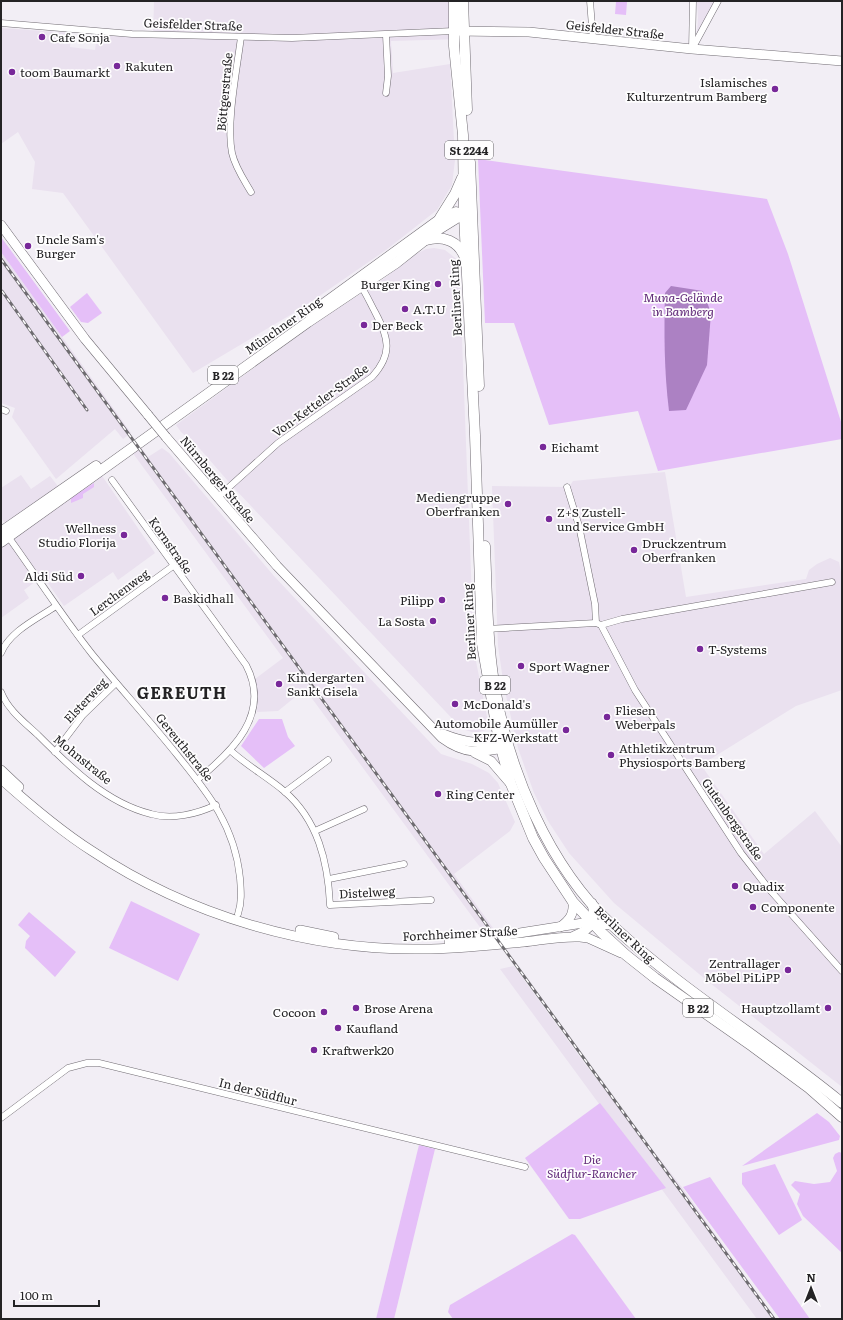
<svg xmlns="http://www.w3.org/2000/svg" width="843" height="1320" font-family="Literata,serif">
  <rect width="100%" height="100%" fill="#f2eef5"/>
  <g fill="#eae1ef">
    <polygon points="154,1 461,1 462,39 391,41 393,73 450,64 455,160 452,185 437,210 386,250 302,308 193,373 63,193 32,189 35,162 18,132 1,144 1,28 71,33 70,47 95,50 97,35 153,38"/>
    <polygon points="697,1 715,1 697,35 698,17"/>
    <polygon points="434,248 445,250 459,261 474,651 489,727 486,730 475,733 462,729 234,488 200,449 181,432 176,425 317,322 382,280 416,254 426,249"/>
    <polygon points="1,252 131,433 123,439 115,429 56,479 12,417 15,408 1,403"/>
    <polygon points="140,446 148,457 162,448 169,453 274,576 441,754 472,764 489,773 498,783 515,822 510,831 454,874 496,932 485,934 305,689 278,711 257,712 258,697 255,679 283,658 132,452"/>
    <polygon points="98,470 155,553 118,580 113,572 64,606 43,576 24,590 29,598 1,618 1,539 12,531 1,518 1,488 21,475 31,489 50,476 64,494"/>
    <polygon points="665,472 686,597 806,579 809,570 817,564 830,558 839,562 842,577 842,690 796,706 701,765 764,854 815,811 842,847 842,1087 705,979 614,903 569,853 548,821 534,793 518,748 504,687 498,646 492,486 569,487 573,481"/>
    <polygon points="514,966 585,1064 681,1186 775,1319 757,1319 500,969"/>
  </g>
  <g fill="#e5bff8">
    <polygon points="616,2 627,2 626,15 615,14"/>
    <polygon points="478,159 767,199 788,254 842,425 842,439 658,471 638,411 549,425 514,323 485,323"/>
    <polygon points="1,237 70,331 62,337 1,252"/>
    <polygon points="87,293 102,313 88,323 81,322 70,307"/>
    <polygon points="94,483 94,487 83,494 83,498 71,503 71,498"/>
    <polygon points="259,719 282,719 288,737 295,746 264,768 241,746"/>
    <polygon points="131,901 200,934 178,981 109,948"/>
    <polygon points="29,912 76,952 55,977 25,948 26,941 30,936 18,925"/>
    <polygon points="600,1103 666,1188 580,1219 569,1219 525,1158"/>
    <polygon points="817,1113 829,1122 840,1136 839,1140 742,1166"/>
    <polygon points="419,1145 435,1149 394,1319 376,1319"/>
    <polygon points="839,1152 842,1153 842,1253 803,1216 797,1204 800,1194 791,1185 795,1181 814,1184 830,1182 837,1171 833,1158 835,1154"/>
    <polygon points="775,1164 802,1220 779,1235 742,1184 742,1173"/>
    <polygon points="710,1177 810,1319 780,1319 683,1187"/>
    <polygon points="572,1234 575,1235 636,1319 453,1319 448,1312 450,1305"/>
  </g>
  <path fill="#ac81c3" d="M671,286L703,291L711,313L707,365L686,410L669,411C664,371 664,332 665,293Z"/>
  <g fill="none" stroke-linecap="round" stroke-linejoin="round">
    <g stroke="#716c73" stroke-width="7">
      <g id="street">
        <polyline points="590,1 593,39"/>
        <polyline points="1,23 132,34 292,38 454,31"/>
        <path d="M241,37C237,69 226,123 232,153C235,167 244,180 251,192"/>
        <polyline points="692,49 718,1"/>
        <polyline points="692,49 693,1"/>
        <polyline points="386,93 388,76 386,35"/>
        <polyline points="1,409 6,411"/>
        <path d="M112,480L246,665C272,714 232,752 197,780"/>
        <polyline points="567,487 579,526 595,604 596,623"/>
        <path d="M217,498L278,443L372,377C393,354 389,338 375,312C370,303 366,293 360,285"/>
        <path d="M7,535C36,575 62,616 92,654C120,688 150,721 178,756C209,794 235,827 240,878C241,891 242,902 238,914"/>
        <polyline points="601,625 622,619 832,582"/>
        <polyline points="486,629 596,623 601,625 635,690 741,853 769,889 842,971"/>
        <polyline points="78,635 173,566"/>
        <path d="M1,653C10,631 37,619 56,606"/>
        <path d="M1,692C8,710 24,722 38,735C70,767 106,803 151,814C172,820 197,814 216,805"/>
        <path d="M230,750C246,765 266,776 284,791C318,820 328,862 330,905L431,900"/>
        <polyline points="55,752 83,715 116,683"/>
        <polyline points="285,792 328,760"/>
        <polyline points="315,831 364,809"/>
        <polyline points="329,879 404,864"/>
        <polyline points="1,1118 68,1068 87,1063 99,1063 525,1167"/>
      </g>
    </g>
    <g stroke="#716c73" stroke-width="10">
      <g id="secondary">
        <polyline points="457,31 529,32 692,49 842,61"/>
        <polyline points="1,225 85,339 148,415"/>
        <path d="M166,437L277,566L442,738C465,755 480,753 507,747"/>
        <path d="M443,734C465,743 483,745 506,740"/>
        <polyline points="475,753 491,761 510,783"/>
        <polyline points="1,770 19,787"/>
        <path d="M1,779C30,805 59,830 92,851C188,915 308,951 424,949C457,949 491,945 524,942C542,940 561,936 580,937L588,938L621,953"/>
        <path d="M560,927C570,920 574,914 573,902"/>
        <polyline points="300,930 334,937"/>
        <path d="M574,936C592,929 596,922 592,903"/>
        <polyline points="449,942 500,936 583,923 612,925"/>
      </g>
    </g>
    <g stroke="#716c73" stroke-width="11">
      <g id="primary">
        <polyline points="454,1 454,46 463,135 464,215 475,435 482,644 499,741 511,784 533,838 544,858 573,902 602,933 626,955 655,978 752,1046 809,1088 842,1117"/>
        <polyline points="463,1 467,110"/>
        <polyline points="470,162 479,386"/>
        <polyline points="440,218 455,194 462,178"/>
        <path d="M426,240C443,235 459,241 465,258"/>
        <polyline points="311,313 439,220 456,212 468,218"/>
        <polyline points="1,532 96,466"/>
        <polyline points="1,542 308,322 396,263 439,229 468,211"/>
        <path d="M485,546C487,592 487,638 494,683C508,769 548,866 613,926C684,992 768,1042 842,1103"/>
      </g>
    </g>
    <use href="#street" stroke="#fff" stroke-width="6"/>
    <use href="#secondary" stroke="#fff" stroke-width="9"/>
    <use href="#primary" stroke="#fff" stroke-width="10"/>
    <g stroke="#6e6c70" stroke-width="3">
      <g id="rail">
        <polyline points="1,259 774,1319"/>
        <polyline points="2,291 87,410"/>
      </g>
    </g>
    <use href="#rail" stroke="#fefdfe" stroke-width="1.5" stroke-dasharray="4.5" stroke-linecap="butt"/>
    <g stroke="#716c73" stroke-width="10" stroke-linecap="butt">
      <polyline id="secondary-bridge" points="148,415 166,437"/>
    </g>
    <use href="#secondary-bridge" stroke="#fff" stroke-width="9"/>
  </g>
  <g fill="#782899" stroke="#fefdfe" stroke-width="1.5">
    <circle cx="42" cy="37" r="4"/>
    <circle cx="117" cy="66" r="4"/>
    <circle cx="12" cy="72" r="4"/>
    <circle cx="775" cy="89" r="4"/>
    <circle cx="28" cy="246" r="4"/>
    <circle cx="438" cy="284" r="4"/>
    <circle cx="405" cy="309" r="4"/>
    <circle cx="364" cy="325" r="4"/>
    <circle cx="543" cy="447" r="4"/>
    <circle cx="508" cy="504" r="4"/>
    <circle cx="549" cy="519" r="4"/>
    <circle cx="124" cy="535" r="4"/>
    <circle cx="634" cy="550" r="4"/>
    <circle cx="81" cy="576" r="4"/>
    <circle cx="165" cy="598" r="4"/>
    <circle cx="442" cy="600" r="4"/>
    <circle cx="433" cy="621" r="4"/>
    <circle cx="700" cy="649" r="4"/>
    <circle cx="521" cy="666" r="4"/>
    <circle cx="279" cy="684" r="4"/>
    <circle cx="455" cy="704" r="4"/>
    <circle cx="607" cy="717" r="4"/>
    <circle cx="566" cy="730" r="4"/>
    <circle cx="611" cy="755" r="4"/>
    <circle cx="438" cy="794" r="4"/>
    <circle cx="735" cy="886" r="4"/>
    <circle cx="753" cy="907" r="4"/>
    <circle cx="788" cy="970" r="4"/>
    <circle cx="356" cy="1008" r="4"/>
    <circle cx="828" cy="1008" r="4"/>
    <circle cx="324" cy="1012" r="4"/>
    <circle cx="338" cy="1028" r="4"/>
    <circle cx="314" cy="1050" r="4"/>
  </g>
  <g text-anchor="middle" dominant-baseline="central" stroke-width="3.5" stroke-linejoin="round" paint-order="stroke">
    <g fill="#fefdfe" stroke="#656466" stroke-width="1">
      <rect x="445" y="141" width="48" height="18" rx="3"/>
      <rect x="208" y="366" width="30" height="18" rx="3"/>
      <rect x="480" y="676" width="30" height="18" rx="3"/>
      <rect x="683" y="999" width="30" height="18" rx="3"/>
    </g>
    <g font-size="11" font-weight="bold" fill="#242325">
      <text x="469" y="150">St 2244</text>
      <text x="223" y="375">B 22</text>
      <text x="495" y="685">B 22</text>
      <text x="698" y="1008">B 22</text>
    </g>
    <g font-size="12" fill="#242325" stroke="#fefdfe">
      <text transform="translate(193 24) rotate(2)">Geisfelder Straße</text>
      <text transform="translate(615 29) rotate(6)">Geisfelder Straße</text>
      <text transform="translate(224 92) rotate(-85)">Böttgerstraße</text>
      <text transform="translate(455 298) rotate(-93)">Berliner Ring</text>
      <text transform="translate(283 325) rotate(-35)">Münchner Ring</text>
      <text transform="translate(320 400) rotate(-36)">Von-Ketteler-Straße</text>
      <text transform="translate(218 479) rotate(50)">Nürnberger Straße</text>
      <text transform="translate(171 545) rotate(55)">Kornstraße</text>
      <text transform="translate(119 592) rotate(-36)">Lerchenweg</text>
      <text transform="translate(469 622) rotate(-93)">Berliner Ring</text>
      <text transform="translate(85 700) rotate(-47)">Elsterweg</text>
      <text transform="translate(185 747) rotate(51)">Gereuthstraße</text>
      <text transform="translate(83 759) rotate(39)">Mohnstraße</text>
      <text transform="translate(733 819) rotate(55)">Gutenbergstraße</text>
      <text transform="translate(367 892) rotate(-3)">Distelweg</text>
      <text transform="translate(460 933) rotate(-3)">Forchheimer Straße</text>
      <text transform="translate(625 934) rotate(43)">Berliner Ring</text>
      <text transform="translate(258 1091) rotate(14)">In der Südflur</text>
    </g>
    <g font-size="12" fill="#242325" stroke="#fefdfe" text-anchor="start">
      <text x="50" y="37">Cafe Sonja</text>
      <text x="125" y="66">Rakuten</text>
      <text x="20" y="72">toom Baumarkt</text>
      <text x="767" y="82" text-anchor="end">Islamisches<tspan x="767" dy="14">Kulturzentrum Bamberg</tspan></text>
      <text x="36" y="239">Uncle Sam's<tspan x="36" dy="14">Burger</tspan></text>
      <text x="430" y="284" text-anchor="end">Burger King</text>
      <text x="413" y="309">A.T.U</text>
      <text x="372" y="325">Der Beck</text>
      <text x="551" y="447">Eichamt</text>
      <text x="500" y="497" text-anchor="end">Mediengruppe<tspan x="500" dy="14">Oberfranken</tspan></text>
      <text x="557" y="512">Z+S Zustell-<tspan x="557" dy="14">und Service GmbH</tspan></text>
      <text x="116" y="528" text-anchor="end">Wellness<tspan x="116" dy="14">Studio Florija</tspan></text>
      <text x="642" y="543">Druckzentrum<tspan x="642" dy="14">Oberfranken</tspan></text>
      <text x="73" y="576" text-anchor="end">Aldi Süd</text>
      <text x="173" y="598">Baskidhall</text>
      <text x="434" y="600" text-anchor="end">Pilipp</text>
      <text x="425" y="621" text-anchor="end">La Sosta</text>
      <text x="708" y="649">T-Systems</text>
      <text x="529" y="666">Sport Wagner</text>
      <text x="287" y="677">Kindergarten<tspan x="287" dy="14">Sankt Gisela</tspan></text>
      <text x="463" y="704">McDonald's</text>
      <text x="615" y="710">Fliesen<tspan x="615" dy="14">Weberpals</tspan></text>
      <text x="558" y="723" text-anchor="end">Automobile Aumüller<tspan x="558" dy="14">KFZ-Werkstatt</tspan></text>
      <text x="619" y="748">Athletikzentrum<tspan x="619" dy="14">Physiosports Bamberg</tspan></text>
      <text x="446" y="794">Ring Center</text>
      <text x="743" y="886">Quadix</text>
      <text x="761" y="907">Componente</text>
      <text x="780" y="963" text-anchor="end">Zentrallager<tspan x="780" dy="14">Möbel PiLiPP</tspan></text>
      <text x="364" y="1008">Brose Arena</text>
      <text x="820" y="1008" text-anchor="end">Hauptzollamt</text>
      <text x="316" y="1012" text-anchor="end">Cocoon</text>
      <text x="346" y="1028">Kaufland</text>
      <text x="322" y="1050">Kraftwerk20</text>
    </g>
    <g font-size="12" font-style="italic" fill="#622b7a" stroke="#fefdfe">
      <text x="683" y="297">Muna-Gelände<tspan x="683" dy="14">in Bamberg</tspan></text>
      <text x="592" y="1159">Die<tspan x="592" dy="14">Südflur-Rancher</tspan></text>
    </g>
    <g font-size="16" font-weight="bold" letter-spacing="1" fill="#242325" stroke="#fefdfe">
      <text x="182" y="692">GEREUTH</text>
    </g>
  </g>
  <rect width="843" height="1320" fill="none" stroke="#242325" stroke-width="4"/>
  <g transform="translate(811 1288)" stroke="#fefdfe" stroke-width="3" paint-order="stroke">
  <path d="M0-3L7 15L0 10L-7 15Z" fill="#242325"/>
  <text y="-6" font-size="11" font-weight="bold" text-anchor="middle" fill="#242325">N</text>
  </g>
  <path d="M14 1300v6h85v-6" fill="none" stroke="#242325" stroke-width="2"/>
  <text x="20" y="1300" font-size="12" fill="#242325" stroke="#fefdfe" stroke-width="3" paint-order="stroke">100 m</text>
</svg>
